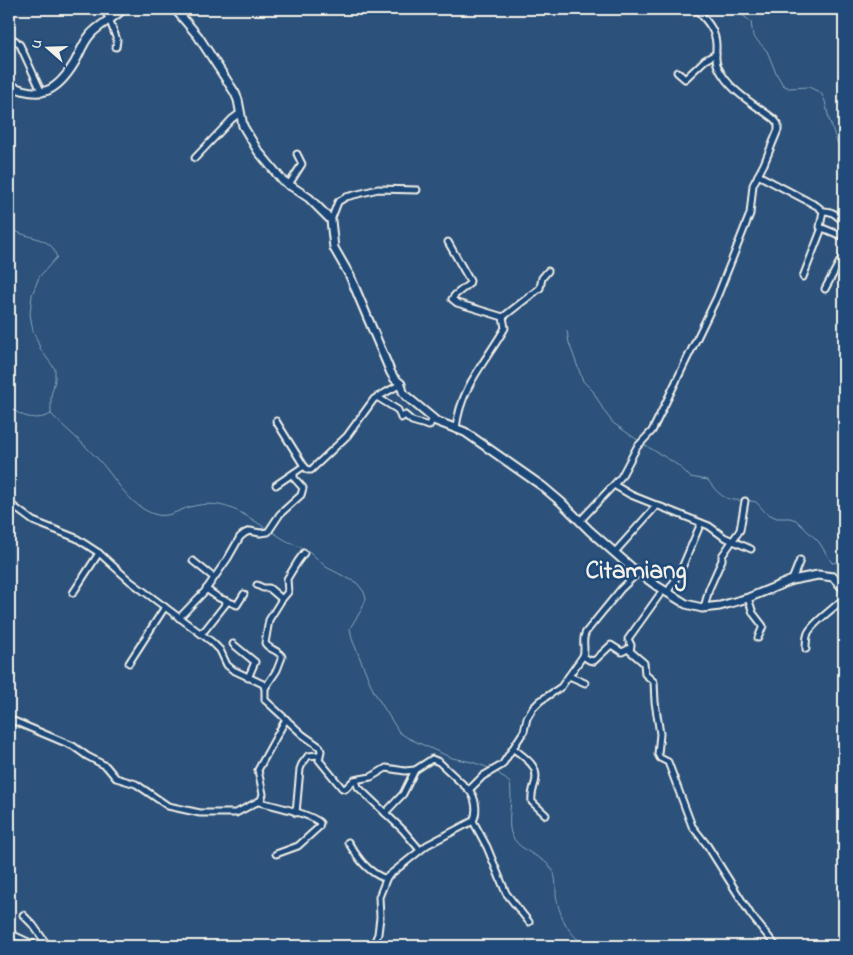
<svg xmlns="http://www.w3.org/2000/svg" width="853" height="955" font-family="'Indie Flower',sans-serif">
  <rect width="100%" height="100%" fill="#2c517b"/>
  <filter id="ink" filterUnits="userSpaceOnUse"><feTurbulence type="fractalNoise" baseFrequency=".02" numOctaves="2"/><feDisplacementMap in="SourceGraphic" scale="10" xChannelSelector="R" yChannelSelector="G"/><feConvolveMatrix kernelMatrix="1 2 1 2 8 2 1 2 1" color-interpolation-filters="sRGB"/></filter>
  <g filter="url(#ink)">
    <g fill="none" stroke-linecap="round" stroke-linejoin="round">
      <g stroke="#88a8ba" stroke-width="1">
        <polyline points="735,9 751,22 753,36 767,51 776,73 783,85 789,88 809,87 821,93 825,101 829,119 844,162"/>
        <path d="M9,227C20,237 41,236 51,246C54,248 55,254 57,257L39,277L32,295L30,314L33,331L41,350L55,369V380L51,396V414C66,429 83,443 98,459C115,477 129,506 154,514C167,519 178,510 190,507C222,498 241,512 267,529"/>
        <polyline points="567,331 569,343 583,381 593,391 604,411 613,423 639,441"/>
        <path d="M9,406C20,417 37,422 51,414"/>
        <path d="M642,443C659,455 677,461 690,477L708,480C717,493 725,502 743,500"/>
        <polyline points="747,500 756,502 766,513 777,518 790,518 796,520 819,542 832,563 844,562"/>
        <polyline points="271,531 285,540 310,552 326,567 357,583 364,592 366,599 362,609 350,628 352,639 374,692 399,732 408,738 452,758 472,762 492,769"/>
        <path d="M496,771L510,783C513,799 507,821 511,833C517,852 546,856 553,871C556,878 556,887 556,894C558,911 567,935 584,943C588,945 594,945 599,946"/>
      </g>
      <g stroke="#f4f1e8" stroke-width="9">
        <g id="street">
          <polyline points="104,9 110,20"/>
          <polyline points="110,21 117,40 116,47"/>
          <polyline points="9,38 15,40 20,45 42,93"/>
          <polyline points="677,72 685,79 705,60 716,54"/>
          <polyline points="195,158 232,119 240,113"/>
          <path d="M758,175L817,206L823,211C832,210 837,216 844,222"/>
          <polyline points="288,186 302,164 297,154"/>
          <polyline points="823,211 820,227 844,237"/>
          <polyline points="331,220 338,202 346,197 378,189 417,190"/>
          <polyline points="448,242 470,281 469,284 455,295 452,299 457,303 503,317"/>
          <polyline points="803,277 822,228"/>
          <polyline points="825,289 844,254"/>
          <polyline points="377,397 398,410 401,418 405,415 412,421 429,426 433,419"/>
          <polyline points="276,421 304,466"/>
          <path d="M456,428C461,386 485,363 505,328L503,317L540,288L542,278L548,271"/>
          <polyline points="276,485 304,466 308,470 311,470 347,436 374,399 401,384"/>
          <polyline points="614,485 631,495 709,526 724,537 751,549"/>
          <polyline points="9,503 33,521 76,538 99,553 130,581 212,642 220,650 227,665 233,670 263,684 265,688 265,700 303,735 320,747 321,751 319,760 342,788 345,789 354,780 371,777 386,768 405,771 415,770 432,759 439,762 469,790"/>
          <path d="M580,521L621,477L637,447L652,431L717,297L750,214L753,185L764,164L778,130V124L774,119C754,104 729,91 718,67C715,61 716,55 716,48C717,31 707,21 696,9"/>
          <polyline points="615,552 657,505"/>
          <polyline points="193,561 213,577"/>
          <polyline points="792,580 800,560"/>
          <polyline points="257,585 263,588 269,588 282,599 288,592 287,579 298,561 304,553"/>
          <polyline points="206,589 219,598 237,605 244,594"/>
          <polyline points="663,590 628,639 631,645 630,651 644,663 645,674 654,682 655,702 660,734 658,754 660,758 668,762 692,826 707,845 751,915 776,946"/>
          <polyline points="73,593 99,553"/>
          <polyline points="667,593 681,570 701,523"/>
          <polyline points="748,598 753,613 763,626 758,638"/>
          <polyline points="704,608 709,589 722,560 722,556 740,530 745,501"/>
          <polyline points="179,618 205,591 228,558 240,537 245,533 250,531 260,533 268,532 280,514 301,495 303,488 294,478 294,473"/>
          <polyline points="200,633 205,630 228,601"/>
          <polyline points="233,644 255,662 248,678"/>
          <path d="M806,649C806,644 806,638 808,633C813,622 835,608 844,598"/>
          <polyline points="583,656 589,660 594,661 611,645 622,652 630,648"/>
          <polyline points="129,663 165,607"/>
          <polyline points="569,676 585,683"/>
          <path d="M265,688L277,670L282,657C279,650 269,650 265,643L269,620L282,599"/>
          <polyline points="9,719 73,746 87,756 106,766 116,778 136,784 168,806 200,813 236,813 261,800 263,794 258,770 286,719"/>
          <path d="M514,749C525,758 540,766 535,783C533,789 531,795 532,802L546,815"/>
          <polyline points="356,780 358,787 403,830 420,850"/>
          <path d="M259,802C272,805 312,814 320,823L319,827L298,846L276,854"/>
          <polyline points="296,813 300,769 302,764 308,756 319,755"/>
          <polyline points="385,813 403,794 415,770"/>
          <polyline points="473,821 487,847 506,893 529,922"/>
          <path d="M348,842C358,858 367,872 386,879"/>
          <polyline points="23,915 33,925 48,946"/>
          <polyline points="9,933 37,946"/>
          <path d="M370,946L375,941L378,934L380,917L379,897L387,877L427,845L473,821C478,812 476,798 469,790L483,776L502,765L524,731L527,718L533,708L540,701L561,687L583,656C586,648 581,640 586,632L621,589L639,572"/>
        </g>
      </g>
      <g stroke="#f4f1e8" stroke-width="11">
        <g id="secondary">
          <polyline points="175,9 198,36 235,93 238,100 243,126 258,151 282,180 309,198 331,220 334,248 350,276 391,373 394,378 401,384 403,392 406,396 436,421 465,432 542,486 561,502 590,531 631,567 657,586 686,604 702,608 720,606 748,598 792,580 818,575 833,577 844,589"/>
          <path d="M9,85C41,100 57,92 75,62C80,53 83,43 90,35C98,25 113,19 123,9"/>
        </g>
      </g>
      <use href="#street" stroke="#1f4a7a" stroke-width="5"/>
      <use href="#secondary" stroke="#1f4a7a" stroke-width="7"/>
    </g>
  </g>
  <g text-anchor="middle" dominant-baseline="central" stroke-width="5" stroke-linejoin="round" paint-order="stroke">
    <g font-size="25" font-weight="bold" fill="#f4f1e8" stroke="#1f4a7a">
      <text x="636" y="572">Citamiang</text>
    </g>
  </g>
  <rect width="853" height="955" fill="none" stroke="#1f4a7a" stroke-width="30"/>
  <rect x="15" y="15" width="823" height="925" fill="none" stroke="#f4f1e8" stroke-width="2" filter="url(#ink)"/>
  <g transform="translate(48 48) rotate(290)" stroke="#1f4a7a" stroke-width="4" paint-order="stroke">
  <path d="M0-4L9 19L0 12L-9 19Z" fill="#f4f1e8"/>
  <text y="-8" font-size="14" font-weight="bold" text-anchor="middle" fill="#f4f1e8">U</text>
  </g>
</svg>
